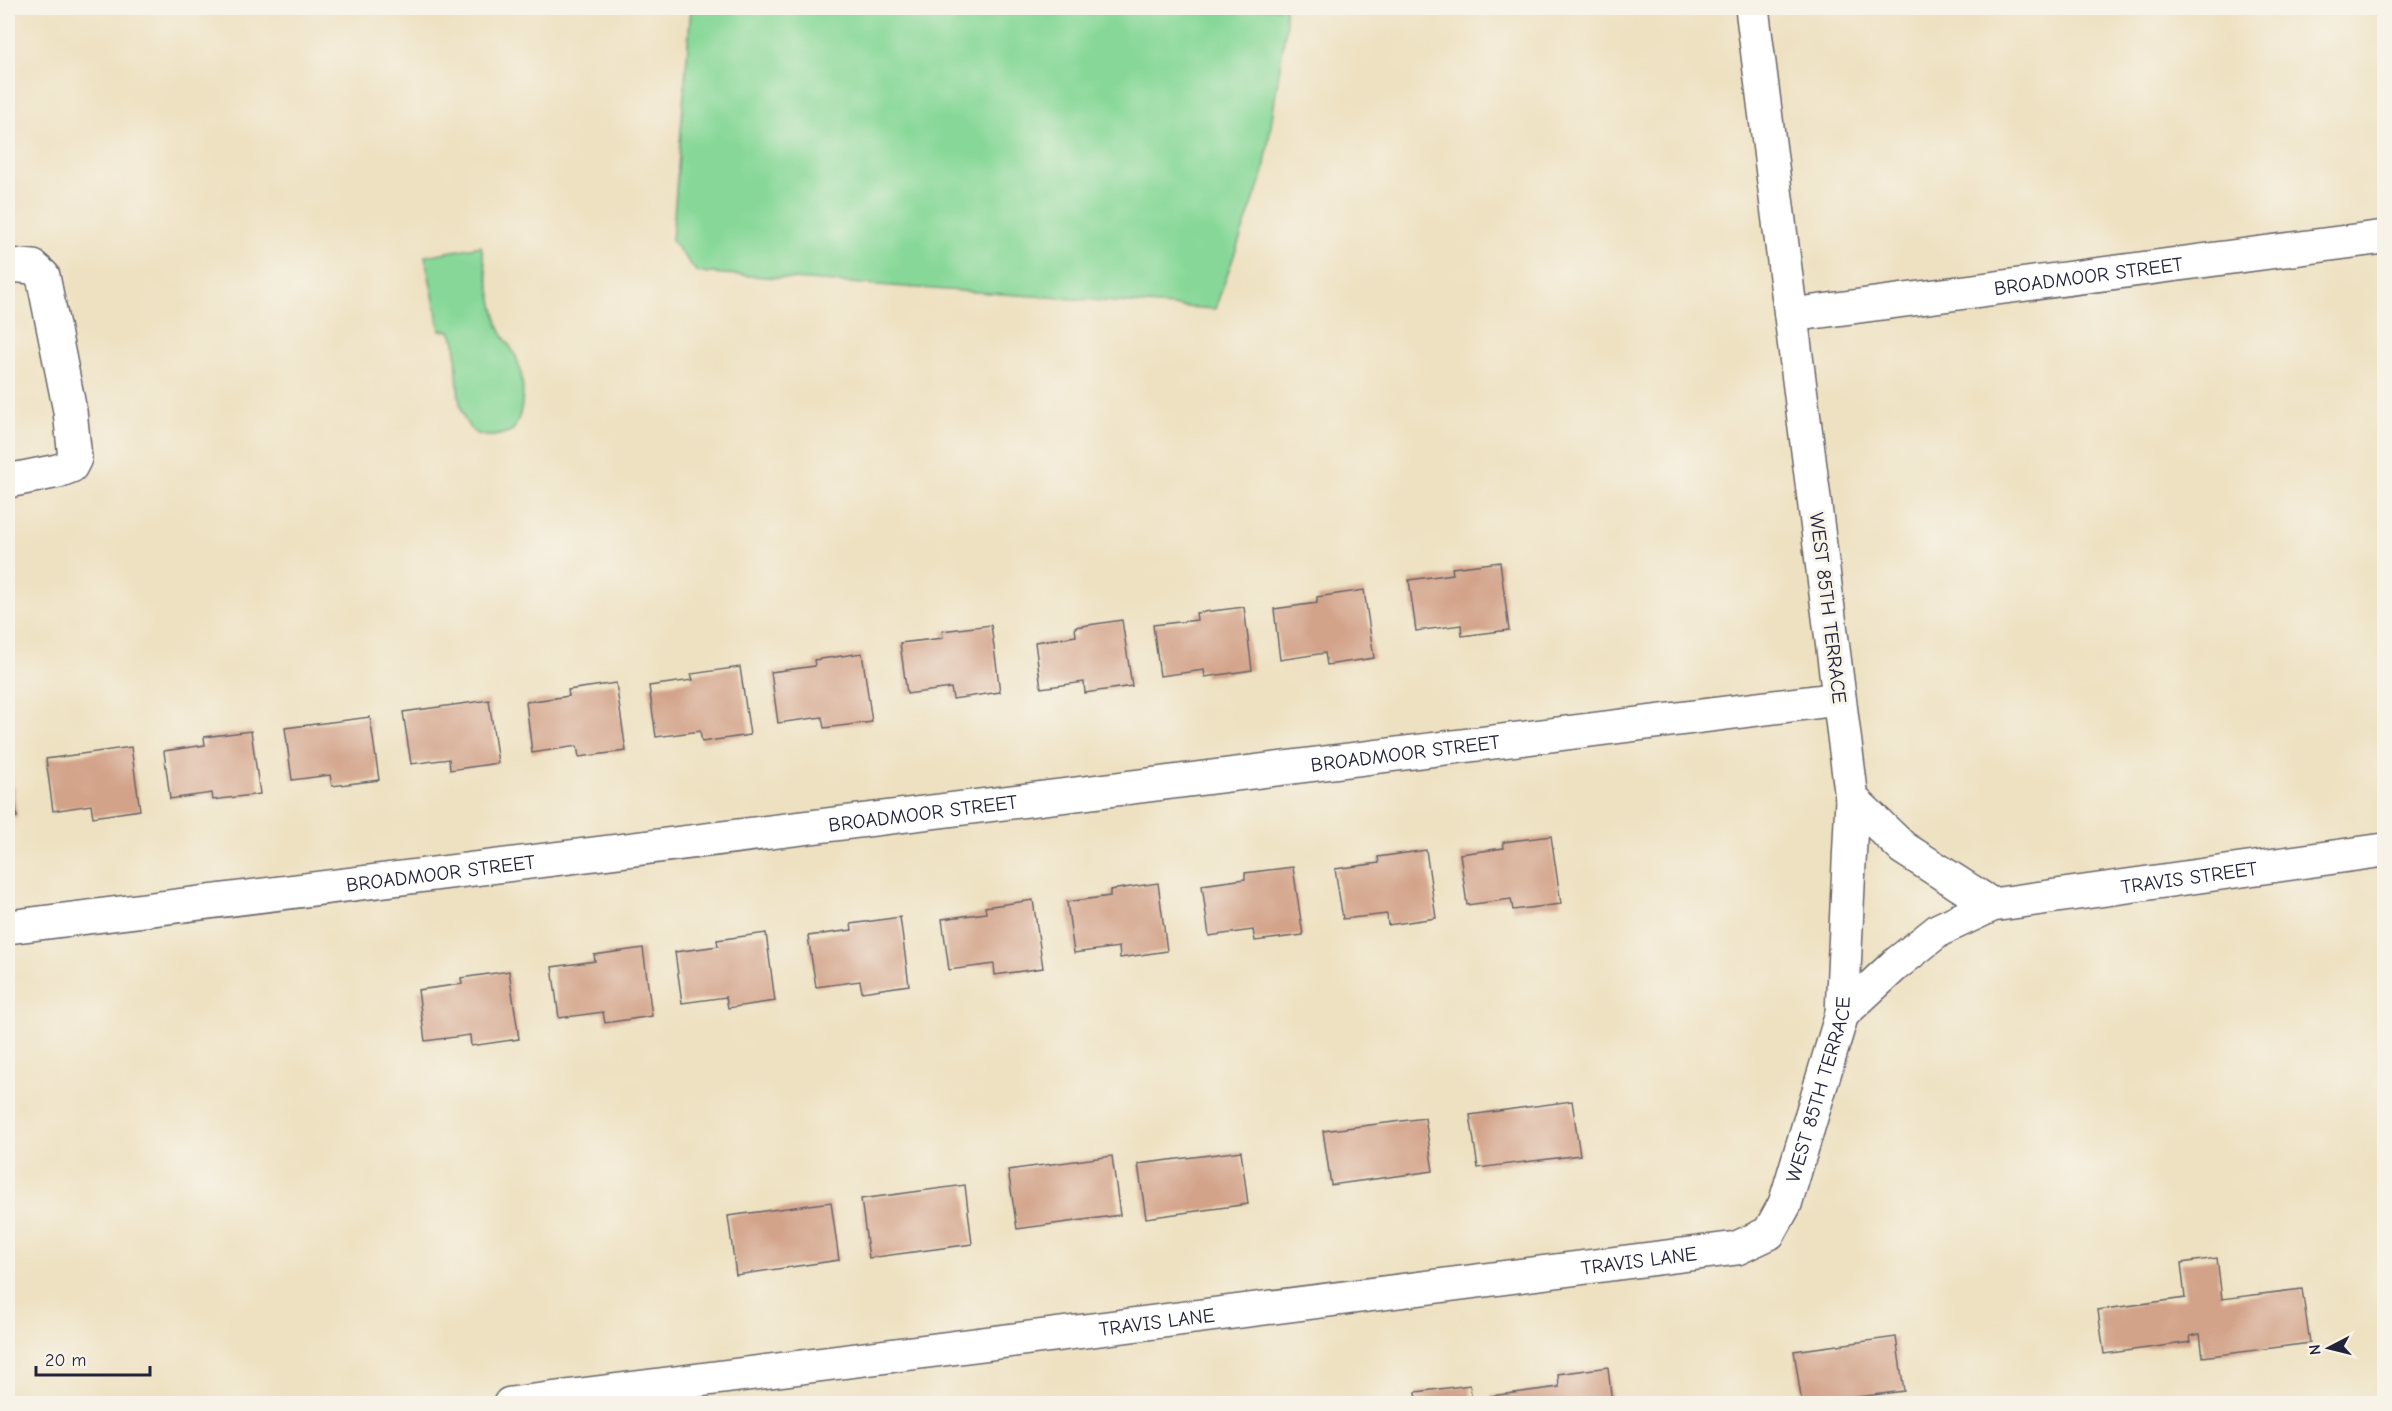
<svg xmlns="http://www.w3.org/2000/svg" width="2392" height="1411" font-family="'Comic Neue',sans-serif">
  <rect width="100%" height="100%" fill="#f7f3e8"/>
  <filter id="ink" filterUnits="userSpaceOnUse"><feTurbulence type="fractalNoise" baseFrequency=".0167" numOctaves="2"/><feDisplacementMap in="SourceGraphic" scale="12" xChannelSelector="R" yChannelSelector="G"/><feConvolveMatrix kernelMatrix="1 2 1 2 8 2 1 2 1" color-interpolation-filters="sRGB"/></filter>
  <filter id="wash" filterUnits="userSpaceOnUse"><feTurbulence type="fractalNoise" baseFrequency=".008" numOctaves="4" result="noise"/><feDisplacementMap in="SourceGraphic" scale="24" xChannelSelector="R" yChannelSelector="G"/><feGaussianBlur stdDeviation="1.35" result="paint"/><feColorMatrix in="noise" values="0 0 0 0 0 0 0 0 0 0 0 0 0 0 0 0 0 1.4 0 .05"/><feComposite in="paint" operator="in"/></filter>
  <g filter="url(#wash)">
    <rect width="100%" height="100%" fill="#eee1c1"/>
    <g fill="#87d898" stroke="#547d6a" stroke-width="1.5">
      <polygon points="691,8 1285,8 1286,26 1264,171 1215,309 697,272 672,241"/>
      <path d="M481,246C487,272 491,299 498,325C502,339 514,348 518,362C525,383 525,411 513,430C449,459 460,380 455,342L450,331L440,330L425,256Z"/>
    </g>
    <g id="blocks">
      <g fill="#d3a389">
        <polygon points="1500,562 1509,630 1462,636 1461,625 1416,631 1409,580 1453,574 1452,568"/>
        <polygon points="1364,590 1374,658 1327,665 1325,653 1280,660 1274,609 1317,603 1317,597"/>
        <polygon points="1244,607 1252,670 1205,677 1204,670 1160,676 1153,625 1197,620 1196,613"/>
        <polygon points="1122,620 1132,686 1085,693 1084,682 1041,688 1035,642 1076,636 1075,627"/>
        <polygon points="991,625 1000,692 953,699 951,688 907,694 900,643 943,638 942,631"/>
        <polygon points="862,653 872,722 824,728 822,717 778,723 771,672 815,666 814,660"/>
        <polygon points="740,667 750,735 702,742 700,731 656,737 649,686 693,680 691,674"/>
        <polygon points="616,683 626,751 579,757 577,746 532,753 526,702 569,696 568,690"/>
        <polygon points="489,700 498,763 450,770 449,759 411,764 403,712"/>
        <polygon points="370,717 379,780 332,786 330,775 292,780 285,728"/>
        <polygon points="251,731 260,794 213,800 212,793 170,799 164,751 205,745 204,737"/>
        <polygon points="131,747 140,810 93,817 91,805 53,811 46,759"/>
        <polygon points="8,761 10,761 17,817 8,818"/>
        <polygon points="1551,836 1561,904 1513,910 1511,899 1467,905 1460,854 1504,848 1503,842"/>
        <polygon points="1426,850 1436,918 1388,925 1387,914 1343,919 1335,869 1379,863 1378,857"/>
        <polygon points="1293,867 1303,935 1255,941 1253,930 1209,936 1202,885 1245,879 1245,873"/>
        <polygon points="1158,883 1167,951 1120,958 1119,947 1074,953 1067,902 1110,896 1110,890"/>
        <polygon points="1033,900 1043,968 995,975 994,964 949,970 942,919 986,913 985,907"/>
        <polygon points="900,917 909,985 862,992 860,981 816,987 808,936 852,930 851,924"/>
        <polygon points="766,933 775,1001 728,1008 726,997 682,1003 675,952 718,946 717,940"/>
        <polygon points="643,948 652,1016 605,1023 603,1012 559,1018 552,967 595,961 594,955"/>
        <polygon points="509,971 519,1039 471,1046 470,1035 425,1041 418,990 462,984 461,978"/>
        <polygon points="1572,1101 1580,1155 1478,1168 1470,1115"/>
        <polygon points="1425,1118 1433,1171 1331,1185 1323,1131"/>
        <polygon points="1241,1151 1248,1204 1146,1218 1138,1164"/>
        <polygon points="1112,1156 1120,1215 1017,1229 1008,1170"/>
        <polygon points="965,1185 972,1244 869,1258 861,1199"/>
        <polygon points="831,1202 839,1260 736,1275 728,1216"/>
        <polygon points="2217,1258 2222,1299 2302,1289 2310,1343 2203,1357 2200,1334 2190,1336 2191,1342 2104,1354 2098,1310 2185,1298 2181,1263"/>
        <polygon points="1896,1337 1904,1391 1802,1404 1794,1351"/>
        <polygon points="1608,1367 1612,1404 1492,1404 1491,1396 1559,1387 1558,1374"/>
        <polygon points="1470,1385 1472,1404 1411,1404 1417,1401 1416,1392"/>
      </g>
    </g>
  </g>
  <g filter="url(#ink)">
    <use href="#blocks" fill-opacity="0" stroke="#69656a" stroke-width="1.5"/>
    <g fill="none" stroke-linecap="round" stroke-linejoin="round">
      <g stroke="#69656a" stroke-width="36">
        <g id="minor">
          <polyline points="8,265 33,267 43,276 70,411 75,458 71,466 58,471 8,481"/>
          <path id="s1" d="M1791,315L2384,237"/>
          <polyline points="1852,799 1903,848 1992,905"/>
          <path id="s2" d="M8,927L1839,699"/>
          <path id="s3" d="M1842,1014L1895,965L1939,930L1992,905L2384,850"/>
          <path id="s4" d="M510,1404L1737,1248L1769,1233L1785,1204L1842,1014L1852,799L1752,8"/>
        </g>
      </g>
      <use href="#minor" stroke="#fff" stroke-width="33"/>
    </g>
  </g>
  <g text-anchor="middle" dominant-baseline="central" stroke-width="6" stroke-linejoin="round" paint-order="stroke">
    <g font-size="20" fill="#22223b" stroke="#f7f3e8">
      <text stroke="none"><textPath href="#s1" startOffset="300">BROADMOOR STREET</textPath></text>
      <text transform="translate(1828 608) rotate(83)">WEST 85TH TERRACE</text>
      <text stroke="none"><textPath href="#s2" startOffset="1408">BROADMOOR STREET</textPath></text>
      <text stroke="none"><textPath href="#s2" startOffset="922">BROADMOOR STREET</textPath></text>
      <text stroke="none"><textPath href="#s2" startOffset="436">BROADMOOR STREET</textPath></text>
      <text stroke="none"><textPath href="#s3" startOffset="386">TRAVIS STREET</textPath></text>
      <text stroke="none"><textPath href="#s4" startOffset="1425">WEST 85TH TERRACE</textPath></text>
      <text stroke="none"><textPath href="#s4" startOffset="1138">TRAVIS LANE</textPath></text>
      <text stroke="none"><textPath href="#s4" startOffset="652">TRAVIS LANE</textPath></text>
    </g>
  </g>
  <rect width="2392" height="1411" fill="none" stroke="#f7f3e8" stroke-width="30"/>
  <g transform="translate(2329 1348) rotate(263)" stroke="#f7f3e8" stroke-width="4.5" paint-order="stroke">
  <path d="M0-4.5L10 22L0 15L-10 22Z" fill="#22223b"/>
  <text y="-9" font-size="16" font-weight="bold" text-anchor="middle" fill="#22223b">N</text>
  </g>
  <path d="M36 1366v9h114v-9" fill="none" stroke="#22223b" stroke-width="3"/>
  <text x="45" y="1366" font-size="18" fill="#22223b" stroke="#f7f3e8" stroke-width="4.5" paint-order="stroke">20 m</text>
</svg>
